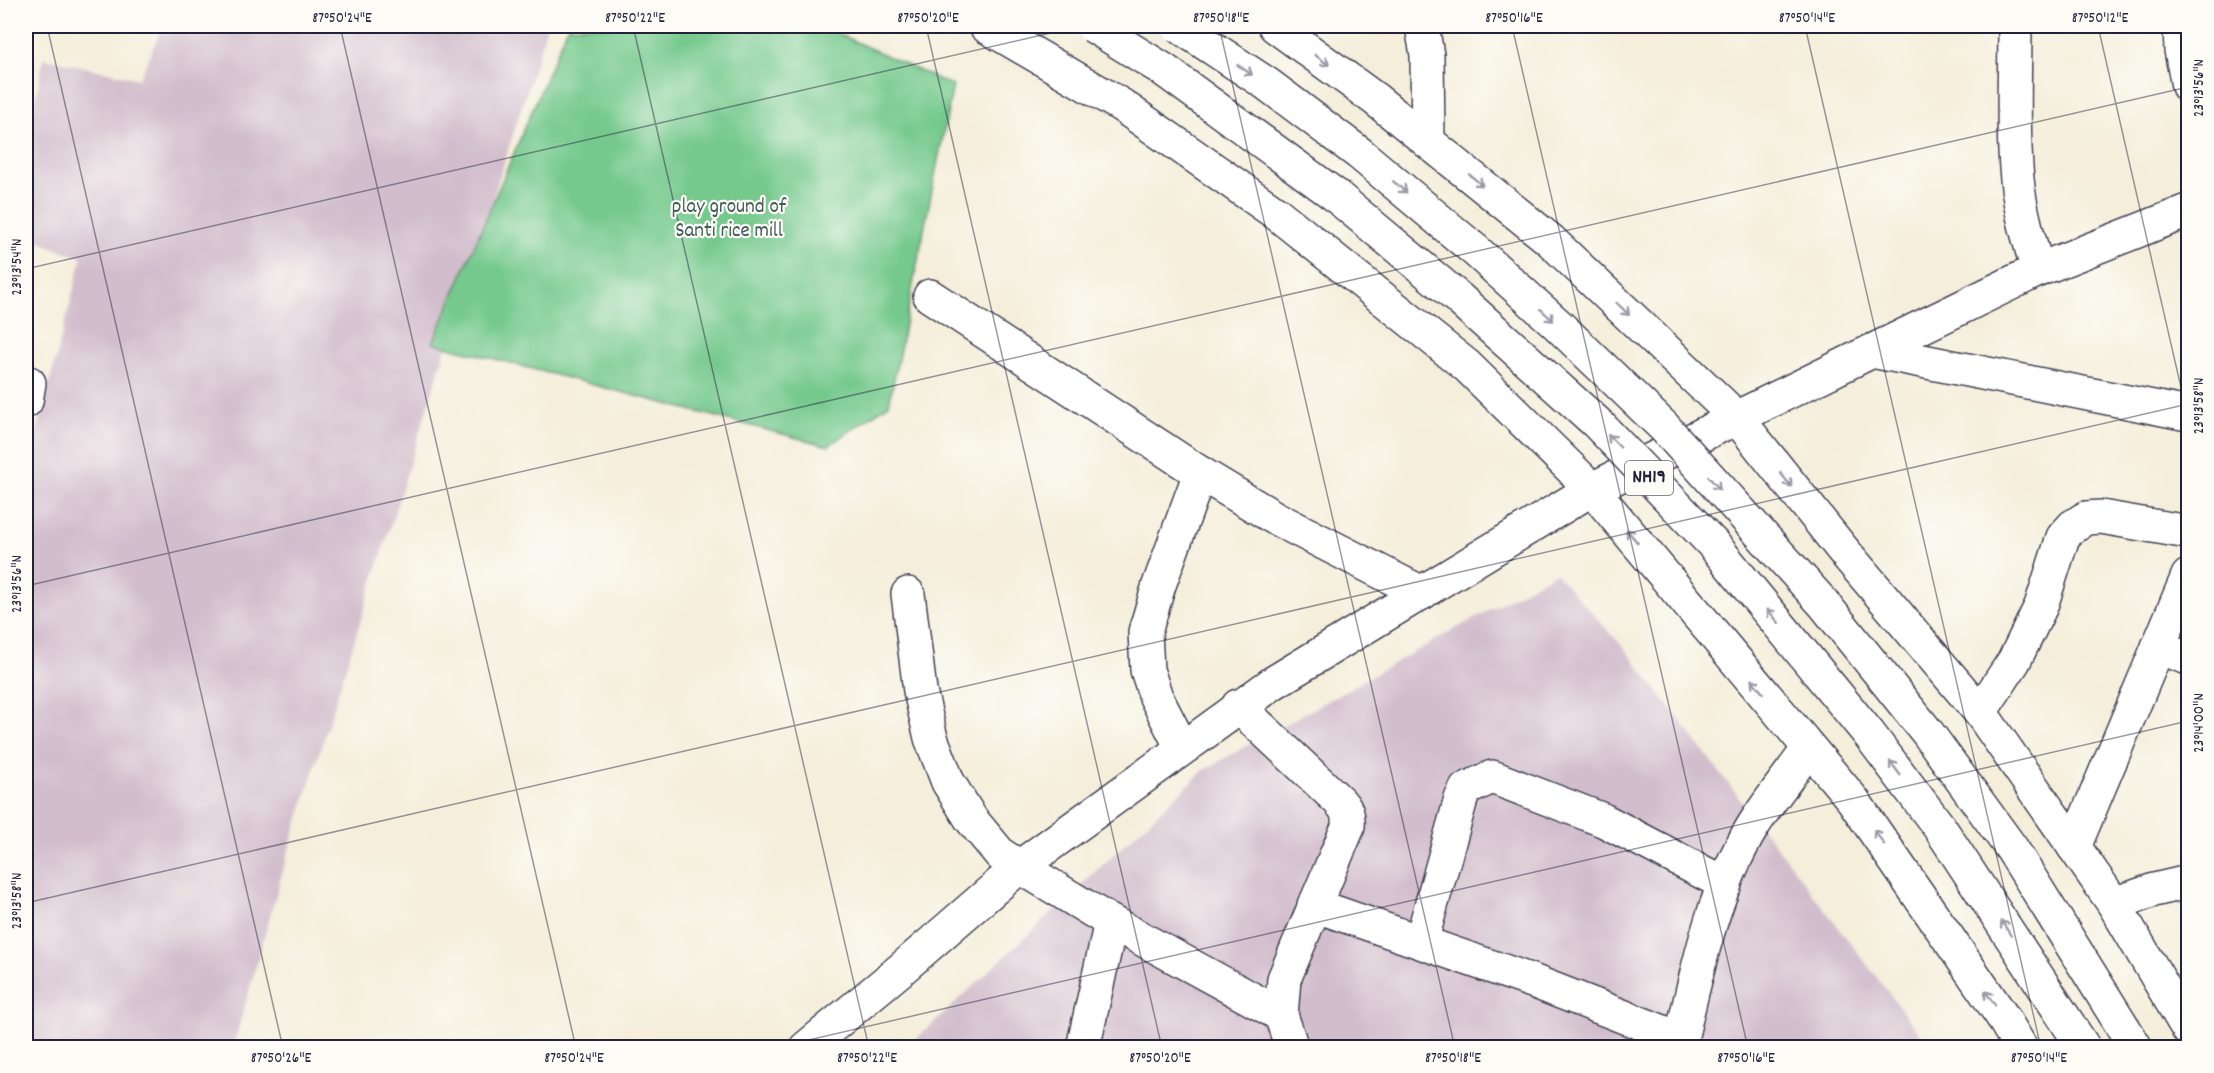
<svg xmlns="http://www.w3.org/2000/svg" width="2214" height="1073" font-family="Dekko,sans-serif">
  <rect width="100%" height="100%" fill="#fdfcf7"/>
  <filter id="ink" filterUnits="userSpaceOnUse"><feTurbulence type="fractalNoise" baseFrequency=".0167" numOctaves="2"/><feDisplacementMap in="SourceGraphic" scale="12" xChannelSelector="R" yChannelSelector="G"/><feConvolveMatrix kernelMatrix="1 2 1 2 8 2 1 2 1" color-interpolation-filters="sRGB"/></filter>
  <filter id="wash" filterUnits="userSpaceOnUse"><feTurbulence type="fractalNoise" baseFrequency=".008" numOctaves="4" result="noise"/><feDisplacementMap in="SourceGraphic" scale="24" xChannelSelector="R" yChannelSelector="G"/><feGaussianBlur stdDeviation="1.35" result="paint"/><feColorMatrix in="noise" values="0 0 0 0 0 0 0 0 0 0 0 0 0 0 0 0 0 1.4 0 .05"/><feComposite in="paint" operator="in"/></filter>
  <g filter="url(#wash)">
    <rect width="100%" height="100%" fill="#f4eeda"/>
    <g fill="#d1bdcc">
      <polygon points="163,26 547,26 289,849 233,1047 26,1048 26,472 82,258 26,237 26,145 44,58 139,79"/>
      <polygon points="1555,573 1626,650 1930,1047 907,1048 1204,770"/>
    </g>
    <polygon fill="#74c98d" stroke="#4b7664" stroke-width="1.5" points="568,26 821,26 953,86 889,404 828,446 433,343"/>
  </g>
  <g filter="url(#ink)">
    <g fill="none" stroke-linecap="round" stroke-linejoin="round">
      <g stroke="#424153" stroke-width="36">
        <g id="minor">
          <polyline points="1422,26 1427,55 1428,142"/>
          <path d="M2015,26C2015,76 2012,129 2017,179C2020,210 2029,240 2038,270"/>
          <polyline points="2180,26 2181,50 2188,86"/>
          <polyline points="930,296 1200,473 1275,518 1422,593"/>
          <polyline points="1872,351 2038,270 2188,211"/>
          <polyline points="26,401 29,383"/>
          <polyline points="908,594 920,691 931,738 948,782 971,819 1001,855 1111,922 1281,1015"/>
          <polyline points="2158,647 2188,658"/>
          <path d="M1238,706L1338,800C1347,809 1349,815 1348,827L1284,979L1281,1015L1292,1048"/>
          <polyline points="1980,712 2014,661 2041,606 2063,537 2073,526 2086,518 2101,517 2188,532"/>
          <polyline points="1182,748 1156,697 1147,670 1145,632 1159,585 1200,473"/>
          <polyline points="2074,847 2188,576"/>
          <polyline points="2114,904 2154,890 2188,882"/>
          <polyline points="1314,905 1535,982 1681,1039"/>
          <polyline points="1421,942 1461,799 1466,789 1492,777 1603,820 1725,884"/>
          <polyline points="806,1048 899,971 1018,868 1273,683 1592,489 1872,351 2188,414"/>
          <polyline points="1083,1048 1111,922"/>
          <path d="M1679,1048C1697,972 1712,893 1753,826C1770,799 1791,774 1809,748"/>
        </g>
      </g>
      <g stroke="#424153" stroke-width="36">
        <g id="major">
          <polyline points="986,26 1121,105 1276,213 1467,366 1592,489 1853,800 2002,1016 2021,1048"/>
          <polyline points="1275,26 1375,99 1550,240 1737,418 1847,555 1980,712 2114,904 2188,1029"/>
        </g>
      </g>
      <use href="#minor" stroke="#fff" stroke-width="33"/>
      <use href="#major" stroke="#fff" stroke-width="33"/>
      <g stroke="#424153" stroke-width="36" stroke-linecap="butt">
        <g id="highway-bridge">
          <polyline points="1093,26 1164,70 1335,195 1457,297 1597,423 1713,544 1869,734 1940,828 2084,1048"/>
          <polyline points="1179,26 1267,84 1359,153 1476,251 1557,324 1664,427 1824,604 1927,732 2012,849 2136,1048"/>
        </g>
      </g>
      <use href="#highway-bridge" stroke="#fff" stroke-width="33"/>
    </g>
    <defs><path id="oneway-shaft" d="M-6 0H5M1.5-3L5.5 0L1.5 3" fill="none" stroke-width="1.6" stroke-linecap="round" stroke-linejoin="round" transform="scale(1.5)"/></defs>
    <g stroke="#9c9ca7">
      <use href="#oneway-shaft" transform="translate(1322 60) rotate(36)"/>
      <use href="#oneway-shaft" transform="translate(1245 70) rotate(34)"/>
      <use href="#oneway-shaft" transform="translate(1476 180) rotate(39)"/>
      <use href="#oneway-shaft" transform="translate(1400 187) rotate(40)"/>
      <use href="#oneway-shaft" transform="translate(1623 309) rotate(44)"/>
      <use href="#oneway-shaft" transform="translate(1547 315) rotate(42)"/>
      <use href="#oneway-shaft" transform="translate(1614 441) rotate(-134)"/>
      <use href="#oneway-shaft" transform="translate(1786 480) rotate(51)"/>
      <use href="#oneway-shaft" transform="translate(1714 483) rotate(48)"/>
      <use href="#oneway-shaft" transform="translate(1632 536) rotate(-130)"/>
      <use href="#oneway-shaft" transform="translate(1773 616) rotate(-130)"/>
      <use href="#oneway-shaft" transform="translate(1757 686) rotate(-130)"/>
      <use href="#oneway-shaft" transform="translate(1895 768) rotate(-127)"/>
      <use href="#oneway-shaft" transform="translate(1879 837) rotate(-125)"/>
      <use href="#oneway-shaft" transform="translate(2006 928) rotate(-123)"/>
      <use href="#oneway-shaft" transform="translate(1990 998) rotate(-125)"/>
    </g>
  </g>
  <path fill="none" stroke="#22223b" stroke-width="1.5" stroke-opacity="0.45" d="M47,26L283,1048M340,26L576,1048M633,26L869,1048M926,26L1162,1048M1219,26L1455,1048M1512,26L1748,1048M1805,26L2041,1048M2098,26L2188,418M26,269L1081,26M26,586L2188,87M26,903L2188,404M774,1048L2188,721M2147,1048L2188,1038"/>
  <g text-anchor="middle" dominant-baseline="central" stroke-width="4.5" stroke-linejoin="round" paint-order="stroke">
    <rect fill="#fdfcf7" stroke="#646373" stroke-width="1.5" x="1625" y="461" width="48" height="34" rx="4.5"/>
    <g font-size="20" font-weight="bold" fill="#22223b">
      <text x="1649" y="478">NH19</text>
    </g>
    <g font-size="21" fill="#3f5c58" stroke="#fdfcf7">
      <text x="729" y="208">play ground of<tspan x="729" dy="24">Santi rice mill</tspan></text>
    </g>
  </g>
  <rect width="2214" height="1073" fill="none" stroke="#fdfcf7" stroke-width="66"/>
  <rect x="33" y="33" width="2148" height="1007" fill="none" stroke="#22223b" stroke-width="2"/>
  <g font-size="15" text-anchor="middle" fill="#22223b">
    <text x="342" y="22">87°50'24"E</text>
    <text x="635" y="22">87°50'22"E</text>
    <text x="928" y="22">87°50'20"E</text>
    <text x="1221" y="22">87°50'18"E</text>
    <text x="1514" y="22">87°50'16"E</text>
    <text x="1807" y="22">87°50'14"E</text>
    <text x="2100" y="22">87°50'12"E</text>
    <text transform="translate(2198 88) rotate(-90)" y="5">23°13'56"N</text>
    <text transform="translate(16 267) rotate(-90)" y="5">23°13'54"N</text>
    <text transform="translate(2198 406) rotate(-90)" y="5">23°13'58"N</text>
    <text transform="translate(16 584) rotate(-90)" y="5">23°13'56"N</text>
    <text transform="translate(2198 723) rotate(-90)" y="5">23°14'00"N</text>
    <text transform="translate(16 901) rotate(-90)" y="5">23°13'58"N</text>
    <text x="281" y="1062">87°50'26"E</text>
    <text x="574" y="1062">87°50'24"E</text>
    <text x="867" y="1062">87°50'22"E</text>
    <text x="1160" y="1062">87°50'20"E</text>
    <text x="1453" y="1062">87°50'18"E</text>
    <text x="1746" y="1062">87°50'16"E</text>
    <text x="2039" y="1062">87°50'14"E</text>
  </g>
</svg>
